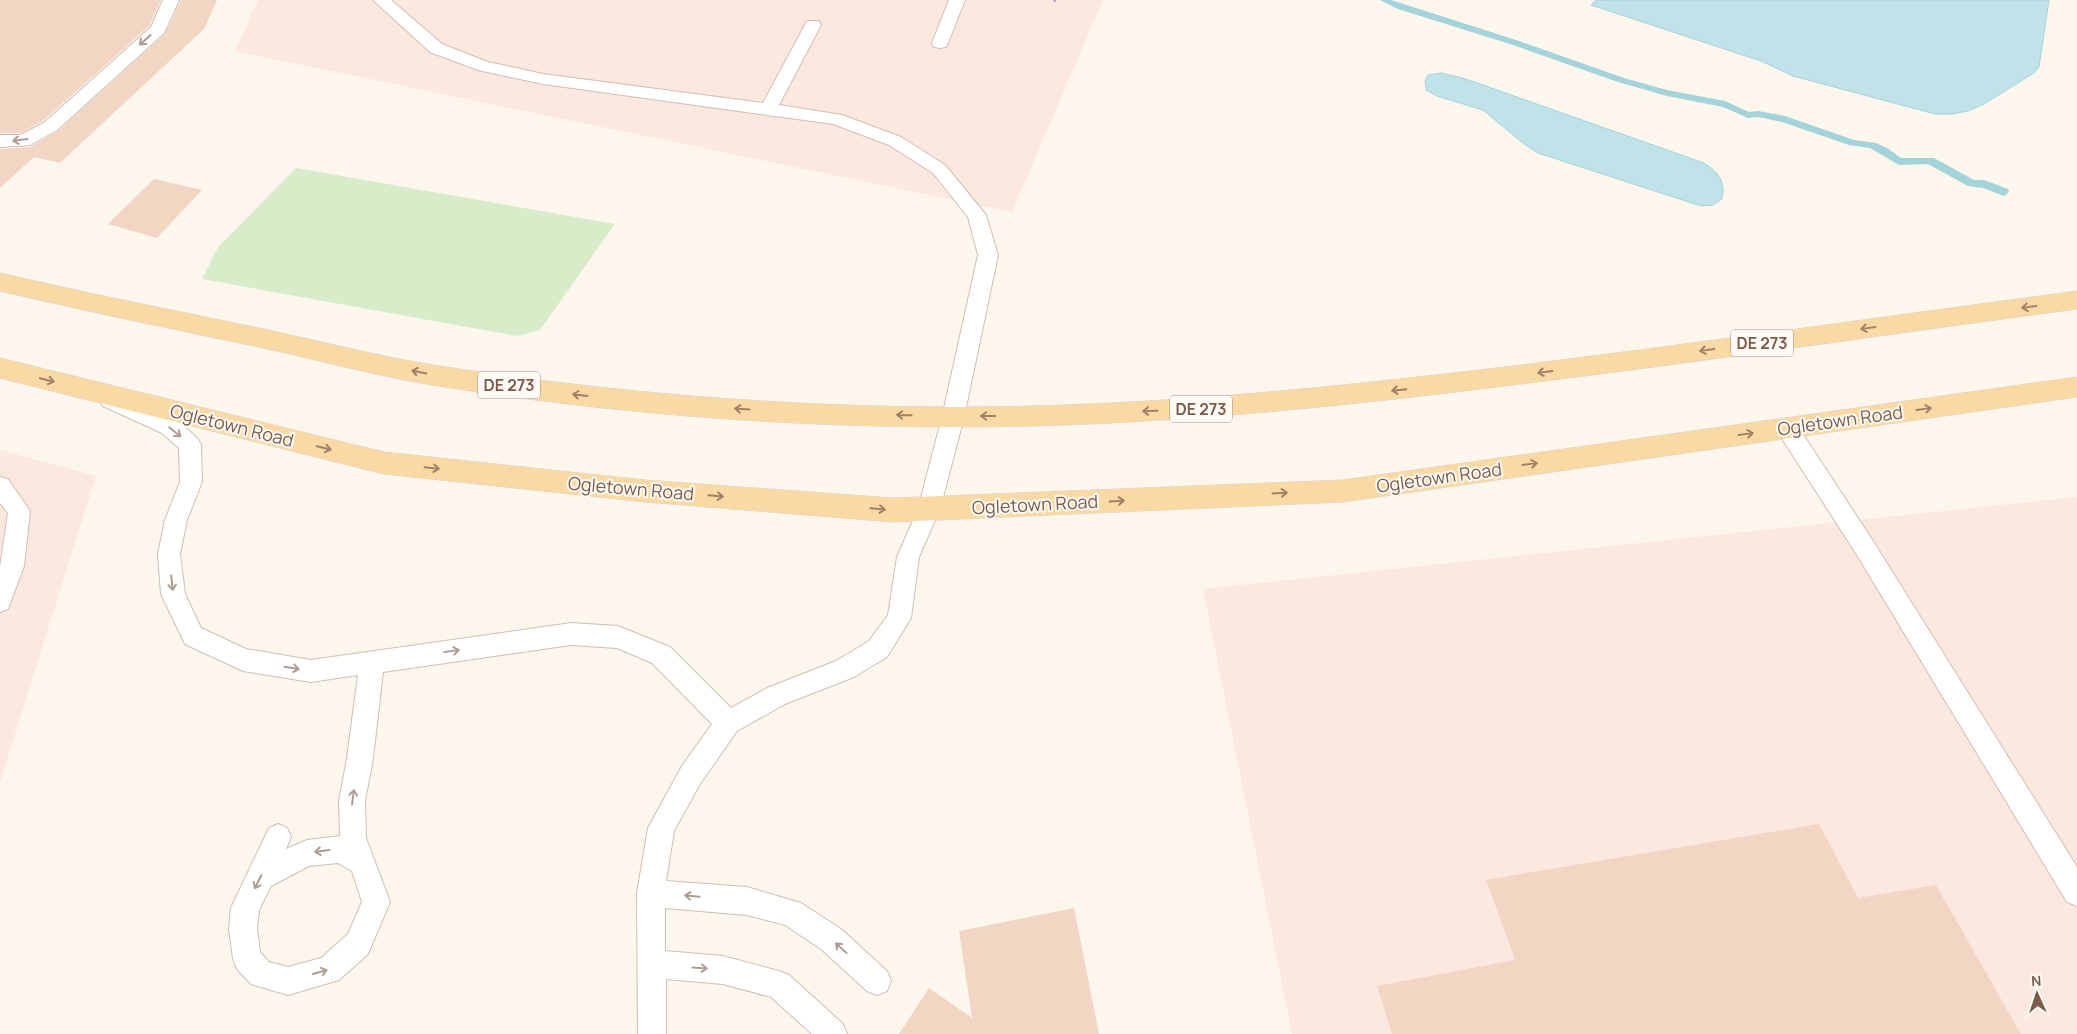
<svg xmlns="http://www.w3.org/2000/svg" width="2077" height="1034" font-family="Manrope,sans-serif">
  <rect width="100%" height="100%" fill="#fdf6ec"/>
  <g fill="#fde8e0">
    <polygon points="258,0 1103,0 1012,212 235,51"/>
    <polygon points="0,450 96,476 0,782"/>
    <polygon points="2077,497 2077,1034 1292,1034 1203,589"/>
  </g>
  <polygon fill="#d8ecc9" points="296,168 615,224 540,330 517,336 202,279 218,247"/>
  <g fill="#bfe3e8" stroke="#a5d3da">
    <polygon points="1596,0 2049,0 2039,67 2034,73 1984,104 1968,111 1952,114 1935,114 1793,76 1761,61 1591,5"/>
    <path d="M1441,73L1463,78L1704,163C1718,172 1726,181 1722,199L1713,205L1701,206L1538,153L1524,144L1483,110L1437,96L1426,90L1425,81L1428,75Z"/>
  </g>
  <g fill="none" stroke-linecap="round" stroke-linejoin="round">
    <polygon fill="#a5d3da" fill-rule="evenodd" points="1380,0 1391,0 1519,41 1624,78 1667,90 1725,101 1749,112 1758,111 1785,116 1854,140 1876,143 1887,148 1901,158 1934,158 1974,180 1984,180 2008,189 2009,192 2004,196 1983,188 1968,186 1928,164 1899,165 1870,148 1849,145 1782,122 1758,117 1748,118 1723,107 1667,96 1618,82 1513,45 1398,9"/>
  </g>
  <g fill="#f3d5c3">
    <polygon points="0,0 161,0 149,26 44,120 21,133 0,133"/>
    <polygon points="181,0 217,0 204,29 60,163 34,157 0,188 0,149 30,147 58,131 165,34"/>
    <polygon points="154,179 202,190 157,238 108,224"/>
    <polygon points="1819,824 1858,898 1936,885 2021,1034 1392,1034 1377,986 1515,960 1486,880"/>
    <polygon points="1074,908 1099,1034 899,1034 929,988 972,1018 959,931"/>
  </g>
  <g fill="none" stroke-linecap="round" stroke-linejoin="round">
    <g stroke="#d1beb0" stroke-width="2">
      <g id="service">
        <polygon points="163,0 179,0 164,33 57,130 30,145 0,147 0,135 21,135 45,122 151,27"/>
        <path d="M373,0H391L442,44L488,62L543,74L763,103L807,21H819L821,25L779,105L842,115L901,137L945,165L986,215L998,255L964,417L940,509L919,557L911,618L887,657L854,677L785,704L737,731L700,784L674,831L666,881L747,887L801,903L841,929L887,971L891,981L887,991L877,995L867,991L821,949L785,925L747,915L665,908V951L723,956L779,971L789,975L843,1024L847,1034H812L771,997L723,984L666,979V1034H638L637,893L648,828L682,766L712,724L652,663L617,648L571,645L383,672L373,758L365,801L366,838L390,902L368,954L339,980L288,995L251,984L237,969L233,959L229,929L231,908L269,828L278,824L287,828L291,837L286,849L307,840L340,836L339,801L347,758L358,675L311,682L243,671L185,644L161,594L158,554L165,520L180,482L179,448L162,433L103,406L99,400L103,394L110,392L117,394L178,421L198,439L201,445L202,482L187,520L180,554L185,594L201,628L246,649L311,660L571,623L618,626L670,647L731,708L767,688L836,661L869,641L888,615L897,557L918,509L942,417L978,255L968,217L933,173L889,145L833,124L543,84L478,70L430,52ZM338,863L352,871L362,902L348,934L321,958L288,967L269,962L260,952L257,929L259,910L271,886L309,866Z"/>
        <polygon points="949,0 965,0 948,43 946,47 940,48 934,47 932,43"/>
        <polygon points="1787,419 1795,422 1873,541 2077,867 2077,906 2067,902 1857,555 1779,434 1776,428 1779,422"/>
        <polygon points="0,477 8,479 30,511 24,566 8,609 0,612 0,567 8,513 0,503"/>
      </g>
    </g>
    <g stroke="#dad1cd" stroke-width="1">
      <g id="primary">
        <path d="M0,273C89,294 178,311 268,330C323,342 377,356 433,365C606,392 782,407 957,407C1143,407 1329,388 1513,366C1701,343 1889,316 2077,291V309C1889,334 1701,362 1513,385C1329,408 1143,427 957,427C782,427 605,413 432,385C377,376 322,361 268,349C178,330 89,312 0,291Z"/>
        <polygon points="0,358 384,452 645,480 893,498 1343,480 2077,377 2077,397 1343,502 893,522 645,502 384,474 0,378"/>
      </g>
    </g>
    <use href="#service" fill="#fff" fill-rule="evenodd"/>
    <use href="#primary" fill="#fbd9a5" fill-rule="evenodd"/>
    <polyline stroke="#b9a8c9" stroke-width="3" stroke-dasharray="6 4.5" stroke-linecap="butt" points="1054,2 1055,0"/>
  </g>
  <defs><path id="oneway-shaft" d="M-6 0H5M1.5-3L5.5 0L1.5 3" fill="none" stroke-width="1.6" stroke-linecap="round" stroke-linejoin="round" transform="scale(1.25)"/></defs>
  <g stroke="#af9d94">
    <use href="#oneway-shaft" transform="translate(145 40) rotate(138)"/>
    <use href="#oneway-shaft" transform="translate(20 140) rotate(173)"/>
    <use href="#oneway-shaft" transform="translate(175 432) rotate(39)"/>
    <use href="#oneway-shaft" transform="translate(172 583) rotate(84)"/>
    <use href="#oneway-shaft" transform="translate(452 651) rotate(-8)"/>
    <use href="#oneway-shaft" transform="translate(292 668) rotate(9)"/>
    <use href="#oneway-shaft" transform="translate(353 797) rotate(-83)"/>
    <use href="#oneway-shaft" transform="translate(322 851) rotate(173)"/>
    <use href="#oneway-shaft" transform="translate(258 882) rotate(117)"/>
    <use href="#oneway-shaft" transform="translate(692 896) rotate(-175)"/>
    <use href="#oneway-shaft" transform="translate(841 948) rotate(-138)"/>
    <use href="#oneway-shaft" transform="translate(700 968) rotate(4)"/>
    <use href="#oneway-shaft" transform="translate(320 972) rotate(-16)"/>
  </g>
  <g stroke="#a18267">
    <use href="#oneway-shaft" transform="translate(2029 307) rotate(172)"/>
    <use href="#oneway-shaft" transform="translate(1868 328) rotate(172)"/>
    <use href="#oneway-shaft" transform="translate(1707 350) rotate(172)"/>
    <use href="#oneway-shaft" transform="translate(419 372) rotate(-168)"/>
    <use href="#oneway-shaft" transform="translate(1545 372) rotate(172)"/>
    <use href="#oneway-shaft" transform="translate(47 380) rotate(14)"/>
    <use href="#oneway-shaft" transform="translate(1399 390) rotate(174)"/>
    <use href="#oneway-shaft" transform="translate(580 395) rotate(-173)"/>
    <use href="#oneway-shaft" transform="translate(742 409) rotate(-176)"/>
    <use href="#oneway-shaft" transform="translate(1924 409) rotate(-8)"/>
    <use href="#oneway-shaft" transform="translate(1150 411) rotate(178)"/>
    <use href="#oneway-shaft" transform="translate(904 415) rotate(-179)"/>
    <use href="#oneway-shaft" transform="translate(988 416) rotate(180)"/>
    <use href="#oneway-shaft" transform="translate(1746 434) rotate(-8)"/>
    <use href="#oneway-shaft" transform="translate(324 448) rotate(14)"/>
    <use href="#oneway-shaft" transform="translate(1530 464) rotate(-8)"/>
    <use href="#oneway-shaft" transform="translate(432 468) rotate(6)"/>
    <use href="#oneway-shaft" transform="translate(1280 493) rotate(-3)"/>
    <use href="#oneway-shaft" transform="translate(716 496) rotate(5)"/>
    <use href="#oneway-shaft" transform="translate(1117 501) rotate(-3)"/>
    <use href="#oneway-shaft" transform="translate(878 509) rotate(5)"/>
  </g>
  <g text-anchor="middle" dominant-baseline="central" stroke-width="4" stroke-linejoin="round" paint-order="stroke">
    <g fill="#fffaf3" stroke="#a28b7f" stroke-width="1">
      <rect x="1731" y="329.5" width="62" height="27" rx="4"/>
      <rect x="478" y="371.5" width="62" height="27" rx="4"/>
      <rect x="1170" y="395.5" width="62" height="27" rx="4"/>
    </g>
    <g font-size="16" font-weight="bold" fill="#7a5c4d">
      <text x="1762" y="343">DE 273</text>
      <text x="509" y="385">DE 273</text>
      <text x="1201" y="409">DE 273</text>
    </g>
    <g font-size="18" fill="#7a5c4d" stroke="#fffaf3">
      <text transform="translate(1840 420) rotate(-8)">Ogletown Road</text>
      <text transform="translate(232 425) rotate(14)">Ogletown Road</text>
      <text transform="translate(1439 477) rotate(-8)">Ogletown Road</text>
      <text transform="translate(631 488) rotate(5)">Ogletown Road</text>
      <text transform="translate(1035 504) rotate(-3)">Ogletown Road</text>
    </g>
  </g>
  <g transform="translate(2037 994) rotate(357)" stroke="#fffaf3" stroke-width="4" paint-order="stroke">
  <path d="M0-4L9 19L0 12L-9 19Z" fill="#7a5c4d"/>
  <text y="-8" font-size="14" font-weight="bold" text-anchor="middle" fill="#7a5c4d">N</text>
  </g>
</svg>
